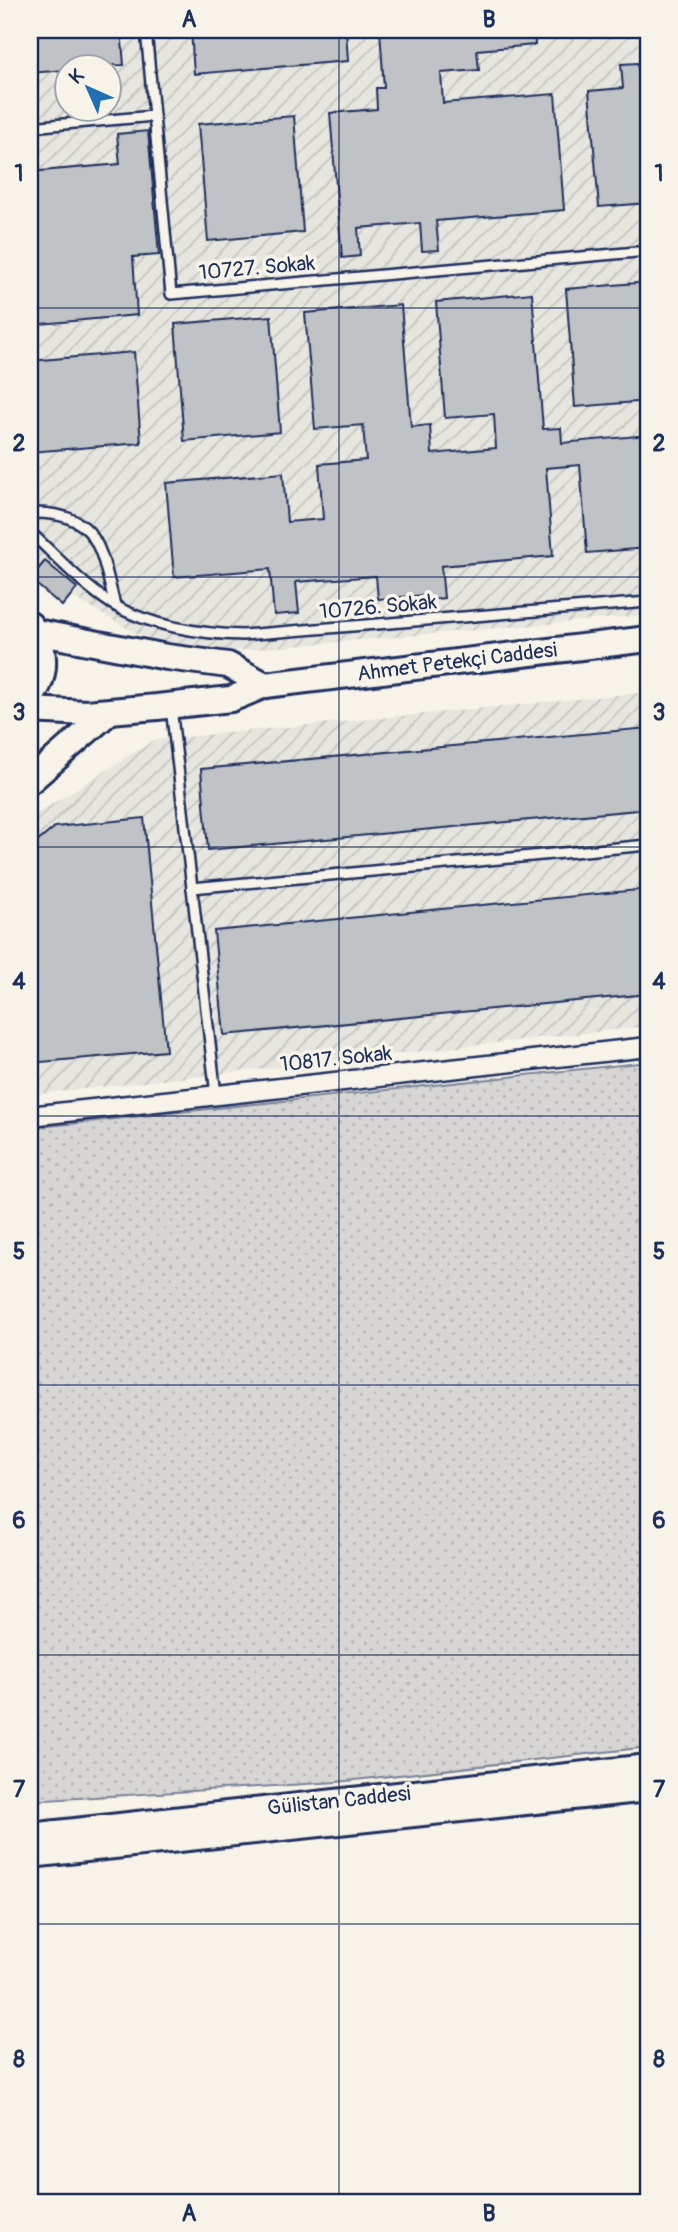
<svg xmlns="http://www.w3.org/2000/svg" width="678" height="2232" font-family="Pangolin,sans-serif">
  <defs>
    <pattern id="industrial-furrows" width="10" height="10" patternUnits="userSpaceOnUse" patternTransform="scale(1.75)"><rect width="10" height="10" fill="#e6e5de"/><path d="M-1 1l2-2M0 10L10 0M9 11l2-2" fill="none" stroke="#c5c5c1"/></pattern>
    <pattern id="grass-dots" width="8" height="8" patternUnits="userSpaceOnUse" patternTransform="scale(1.75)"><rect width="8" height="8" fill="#d7d6d4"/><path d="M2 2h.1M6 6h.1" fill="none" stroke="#b8b8b8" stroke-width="1.8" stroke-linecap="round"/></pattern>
  </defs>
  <rect width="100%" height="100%" fill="#f7f3e8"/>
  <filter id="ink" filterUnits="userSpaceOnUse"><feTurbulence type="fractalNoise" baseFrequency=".0143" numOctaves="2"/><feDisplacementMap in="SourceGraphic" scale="14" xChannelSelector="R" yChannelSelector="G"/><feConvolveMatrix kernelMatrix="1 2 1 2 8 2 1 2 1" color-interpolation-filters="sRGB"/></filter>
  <g filter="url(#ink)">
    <g fill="url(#industrial-furrows)" fill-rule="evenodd">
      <path d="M30,30H648V615L212,653L170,645L135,633L71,596L30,565ZM66,66H108V108H66Z"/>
      <polygon points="648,692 648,1026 30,1095 30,818 154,740"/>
    </g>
    <polygon fill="url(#grass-dots)" stroke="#798299" stroke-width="2" points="648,1062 648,1747 337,1782 30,1801 30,1128"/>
    <g fill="#c0c3c5" stroke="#1b2f5e" stroke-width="2">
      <polygon points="30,30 121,30 124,65 66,66 66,70 30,73"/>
      <polygon points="191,30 346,30 348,61 194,74"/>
      <polygon points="380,30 534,30 535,45 477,50 479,70 441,73 443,103 555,94 564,210 436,221 439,250 422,251 420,223 358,228 360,256 342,258 330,113 377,109 376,88 384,88"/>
      <polygon points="638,63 640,86 648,85 648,203 599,207 589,91 623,88 621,64"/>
      <polygon points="294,116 303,232 208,241 198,124"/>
      <polygon points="148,131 159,255 133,257 137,315 30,325 30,172 120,164 117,134"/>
      <polygon points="648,282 648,401 575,407 566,289"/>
      <polygon points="532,293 543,429 561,428 562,443 648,435 648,548 587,553 580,465 546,468 553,556 441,566 444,598 426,600 425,595 378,599 376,576 296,582 299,613 274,615 270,569 174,577 166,483 283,473 287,522 323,519 319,464 366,460 363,425 315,429 305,313 401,305 411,427 430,425 432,454 496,448 494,414 445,418 436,302"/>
      <polygon points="271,316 280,432 184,441 175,324"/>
      <polygon points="134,352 141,443 30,452 30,361"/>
      <polygon points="45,561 77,588 62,606 30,579"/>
      <polygon points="648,728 648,809 208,850 201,769"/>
      <polygon points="144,818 166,1051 30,1063 30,848 55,827"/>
      <polygon points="648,889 648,994 224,1035 214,931"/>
    </g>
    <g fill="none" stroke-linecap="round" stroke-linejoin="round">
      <g stroke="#1b2f5e" stroke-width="14">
        <g id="lane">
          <polyline points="146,30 154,116"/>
          <polyline points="30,127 154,116 171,294 648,251"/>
          <path d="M30,513C100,511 100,549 115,605"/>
          <path d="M30,532C56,556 82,585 112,604C149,626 201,634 243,635L648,602"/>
          <polyline points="171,707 216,1095"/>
          <polyline points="192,888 648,845"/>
        </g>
      </g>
      <g stroke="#1b2f5e" stroke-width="23">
        <polyline id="street" points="30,1116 648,1047"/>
      </g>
      <g stroke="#1b2f5e" stroke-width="30">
        <g id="secondary">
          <path d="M30,625C47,647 48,676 30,698"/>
          <polyline points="36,632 167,657 228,665 265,685"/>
          <polyline points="30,710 86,713 157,707 231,699 265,685 648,639"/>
          <polyline points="30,781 109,712"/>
          <polyline points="30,1836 648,1767"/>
          <polyline points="30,1855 648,1789"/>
        </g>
      </g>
      <use href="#lane" stroke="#f7f3e8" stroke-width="9"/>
      <use href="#street" stroke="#f7f3e8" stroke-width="18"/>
      <use href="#secondary" stroke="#f7f3e8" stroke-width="24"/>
    </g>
  </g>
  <path fill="none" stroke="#1b2f5e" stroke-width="2" stroke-opacity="0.55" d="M339,30V2202M30,308H648M30,577H648M30,847H648M30,1116H648M30,1385H648M30,1655H648M30,1924H648"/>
  <g text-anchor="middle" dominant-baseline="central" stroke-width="7" stroke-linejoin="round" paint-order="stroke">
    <g font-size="21" fill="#1b2f5e" stroke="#f7f3e8">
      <text transform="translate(257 268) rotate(-5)">10727. Sokak</text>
      <text transform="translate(378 607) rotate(-5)">10726. Sokak</text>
      <text transform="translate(457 662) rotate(-7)">Ahmet Petekçi Caddesi</text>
      <text transform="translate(336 1059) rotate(-6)">10817. Sokak</text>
      <text transform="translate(339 1801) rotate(-6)">Gülistan Caddesi</text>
    </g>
  </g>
  <rect width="678" height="2232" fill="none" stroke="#f7f3e8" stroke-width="77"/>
  <g transform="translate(88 88) rotate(315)"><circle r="33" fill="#f7f3e8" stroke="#9fa5b1" stroke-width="2"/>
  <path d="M0-5L12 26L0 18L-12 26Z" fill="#1f6fb2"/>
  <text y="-10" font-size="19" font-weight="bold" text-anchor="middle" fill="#1b2f5e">K</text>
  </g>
  <rect x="38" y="38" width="602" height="2156" fill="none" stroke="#1b2f5e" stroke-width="2.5"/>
  <g font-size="23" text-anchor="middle" font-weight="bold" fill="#1b2f5e">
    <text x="189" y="27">A</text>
    <text x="489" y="27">B</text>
    <text x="19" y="181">1</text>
    <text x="659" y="181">1</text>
    <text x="19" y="451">2</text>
    <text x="659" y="451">2</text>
    <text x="19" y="720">3</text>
    <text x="659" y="720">3</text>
    <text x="19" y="989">4</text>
    <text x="659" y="989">4</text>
    <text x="19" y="1259">5</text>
    <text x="659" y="1259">5</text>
    <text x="19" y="1528">6</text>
    <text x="659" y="1528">6</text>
    <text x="19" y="1797">7</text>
    <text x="659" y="1797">7</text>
    <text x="19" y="2067">8</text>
    <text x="659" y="2067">8</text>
    <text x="189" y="2221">A</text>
    <text x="489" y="2221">B</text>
  </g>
</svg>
